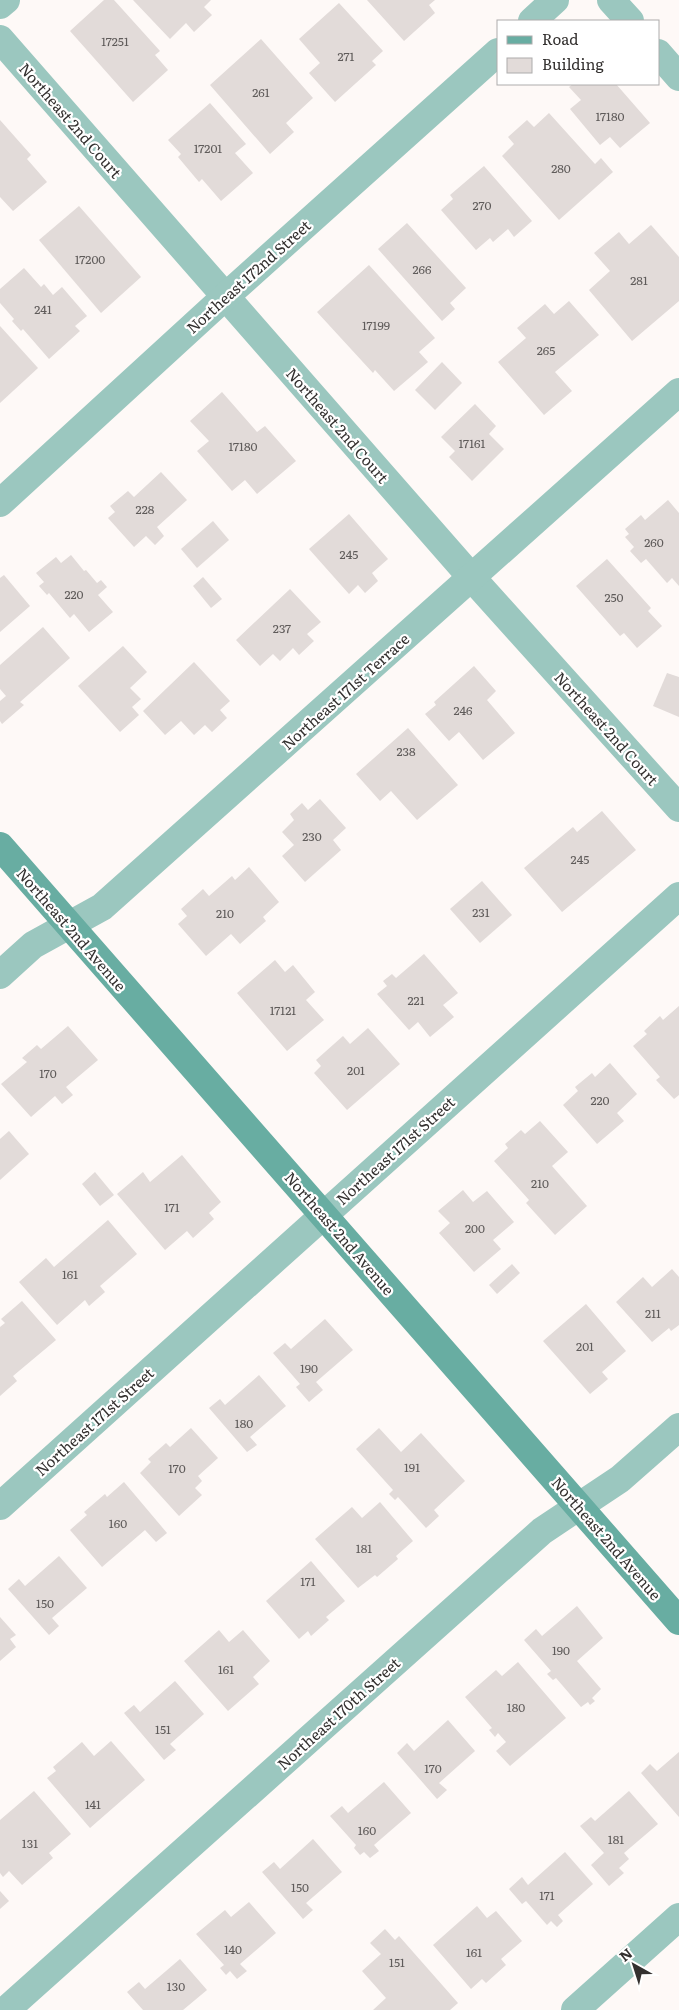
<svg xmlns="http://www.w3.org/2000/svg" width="679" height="2010" font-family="Literata,serif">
  <rect width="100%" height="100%" fill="#fef9f7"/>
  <g fill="#e2dbd9">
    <polygon points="104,0 114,0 160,51 155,55 168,70 133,102 70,31"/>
    <polygon points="133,0 211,0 204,7 212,15 194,32 186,23 170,39"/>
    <polygon points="367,0 435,0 429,5 435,13 404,41"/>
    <polygon points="339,3 383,51 372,61 376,65 335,102 309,73 320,63 299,39"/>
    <polygon points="261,39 313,98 286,123 294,132 270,154 210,85"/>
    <polygon points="573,84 616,84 650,123 620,148 610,137 600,145 570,109 581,100 569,87"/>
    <polygon points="210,103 246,144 235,153 253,173 221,201 202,179 199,182 178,157 181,154 168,140"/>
    <polygon points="549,113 595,164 601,158 613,172 559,220 502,156 514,144 508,137 527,120 534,127"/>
    <polygon points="0,120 31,155 27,159 47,182 13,211 0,197"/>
    <polygon points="484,166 532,221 514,237 508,229 493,242 490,238 476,250 441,210 453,199 450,195"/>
    <polygon points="79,206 141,277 101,313 39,240"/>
    <polygon points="407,223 466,288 450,303 455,309 442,321 378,249"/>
    <polygon points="651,225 679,257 679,301 632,341 589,290 610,271 594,253 619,232 629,244"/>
    <polygon points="369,265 435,338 419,352 428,362 394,391 375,370 373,373 317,312"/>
    <polygon points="24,268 41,287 44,284 53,295 62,287 87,316 75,326 80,331 49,359 23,329 21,331 12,321 14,319 0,303 0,289"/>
    <polygon points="569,301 599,335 555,372 572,391 544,415 498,362 526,338 517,328 545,304 554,314"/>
    <polygon points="0,326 38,368 0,403"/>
    <polygon points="442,362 462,383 435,410 415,390"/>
    <polygon points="222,392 257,432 265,426 296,461 257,494 245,480 232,491 197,451 209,441 190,421"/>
    <polygon points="475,404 496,426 489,434 504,449 472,481 449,457 455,451 441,437"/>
    <polygon points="161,472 187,500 157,527 164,536 155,545 146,536 134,547 108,518 115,512 110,506 128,491 134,497"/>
    <polygon points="668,500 679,513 679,586 672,578 667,583 646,559 641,563 630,551 634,547 625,537 629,534 625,529 641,515 645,520"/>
    <polygon points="349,514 388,559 372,573 378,581 365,593 358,585 349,594 309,549"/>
    <polygon points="213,521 229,540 197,568 181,549"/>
    <polygon points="71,555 84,571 86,570 97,583 101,580 107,587 98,595 113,612 89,632 74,614 70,618 49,593 47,595 39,586 44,582 36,573 56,557 61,563"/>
    <polygon points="607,559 651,608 648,611 662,626 637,648 624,633 620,636 576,586"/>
    <polygon points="4,575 30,606 0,632 0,578"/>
    <polygon points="203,577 222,599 211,608 193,586"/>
    <polygon points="290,589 321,622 307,634 314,641 299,655 293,648 280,661 273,654 260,666 236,640"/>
    <polygon points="43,627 70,658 20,702 24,705 2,724 0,721 0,701 6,696 0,689 0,665"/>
    <polygon points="123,646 147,672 130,688 141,699 132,707 139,715 120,732 78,686"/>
    <polygon points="194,662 230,701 220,710 227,718 212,732 205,725 194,735 181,721 165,735 143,711"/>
    <polygon points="474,666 496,691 487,700 515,733 483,760 459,732 449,741 425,714 436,705 434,702"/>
    <polygon points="667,673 679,677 679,717 653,706"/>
    <polygon points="408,728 458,785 417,820 391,791 380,801 356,774"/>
    <polygon points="320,799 346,828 333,840 341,850 305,882 282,856 294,845 282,832 294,820 290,814 302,803 308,810"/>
    <polygon points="602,811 636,850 562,912 524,868 573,827 577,832"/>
    <polygon points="249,867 279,902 263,917 266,921 240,944 231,934 206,956 178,924 187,916 181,909 203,889 209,896 232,876 235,880"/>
    <polygon points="482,881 512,915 480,943 450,909"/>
    <polygon points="424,954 458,993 443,1005 454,1017 430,1037 418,1022 409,1030 377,994 387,986 383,981 392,974 396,978"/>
    <polygon points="275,960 285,972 293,965 315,992 306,1000 324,1020 287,1051 237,993"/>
    <polygon points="679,1006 679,1095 674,1099 656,1080 660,1077 633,1046 647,1034 644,1031 660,1016 663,1020"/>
    <polygon points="68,1026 98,1060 66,1087 73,1095 62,1104 55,1096 31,1117 1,1084 27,1062 22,1058 37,1045 41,1049"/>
    <polygon points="368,1028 400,1064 347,1110 314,1073 321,1066 316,1060 343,1036 350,1044"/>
    <polygon points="610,1063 637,1094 617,1113 624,1121 597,1144 563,1105 578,1091 575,1087 592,1073 595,1077"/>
    <polygon points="540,1121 568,1152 552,1166 587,1206 555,1235 526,1203 529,1200 494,1161 508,1148 505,1144 521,1130 525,1134"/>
    <polygon points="9,1131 29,1154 0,1180 0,1139"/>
    <polygon points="182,1155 221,1202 209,1213 214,1219 193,1238 187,1231 165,1250 117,1194 143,1172 150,1182"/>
    <polygon points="95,1172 114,1195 100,1206 82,1184"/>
    <polygon points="463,1190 473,1202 487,1191 514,1222 493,1240 501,1249 474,1272 439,1233 450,1223 438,1211"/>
    <polygon points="108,1220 137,1254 100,1286 105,1292 89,1306 85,1300 57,1325 19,1282 46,1258 54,1267"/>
    <polygon points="512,1264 520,1273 497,1294 489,1285"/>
    <polygon points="672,1269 679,1277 679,1325 671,1331 669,1328 652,1342 616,1302 643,1277 652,1287"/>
    <polygon points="22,1301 56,1340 13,1376 17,1381 0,1396 0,1327 5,1323 1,1319"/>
    <polygon points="586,1304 626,1351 602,1372 608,1379 590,1394 543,1341"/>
    <polygon points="325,1319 353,1350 316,1382 323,1390 309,1402 296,1387 300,1384 273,1353 285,1343 291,1349"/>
    <polygon points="259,1375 286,1406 250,1437 257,1445 247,1452 209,1408 220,1399 225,1405"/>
    <polygon points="191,1428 218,1458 198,1476 202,1481 195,1488 202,1495 179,1516 140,1473 151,1462 148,1459 166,1443 170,1447"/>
    <polygon points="379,1428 401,1452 421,1433 465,1481 434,1510 439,1516 426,1528 398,1497 395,1500 389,1494 393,1490 356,1449"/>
    <polygon points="124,1482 167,1533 156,1542 145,1530 102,1567 70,1530 87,1515 84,1512 105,1494 107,1497"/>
    <polygon points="380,1502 413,1541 396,1556 398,1559 377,1577 375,1575 358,1588 315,1539 352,1507 362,1518"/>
    <polygon points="59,1556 87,1588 52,1618 59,1626 49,1635 8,1589 19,1579 25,1586"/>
    <polygon points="311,1561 345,1601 326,1617 329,1620 311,1636 308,1631 299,1639 266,1601"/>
    <polygon points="577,1606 603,1638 577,1661 601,1689 592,1698 595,1701 590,1705 588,1702 581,1707 556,1678 553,1680 547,1674 551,1671 524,1640 536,1629 542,1636"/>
    <polygon points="0,1617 16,1635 10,1639 16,1647 0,1661"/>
    <polygon points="219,1630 229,1642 243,1630 270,1661 253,1677 259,1684 228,1711 184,1661"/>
    <polygon points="518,1662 566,1718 510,1766 496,1751 506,1742 498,1733 495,1737 489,1730 492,1728 465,1697 496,1670 502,1676"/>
    <polygon points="175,1681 204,1714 170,1744 176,1750 164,1760 124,1713 134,1705 140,1712"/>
    <polygon points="448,1720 475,1751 439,1783 447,1790 437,1799 397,1753 407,1743 414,1751"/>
    <polygon points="111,1741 145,1780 90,1828 47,1778 56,1771 53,1767 82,1742 94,1756"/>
    <polygon points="679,1752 679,1817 641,1773 650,1764 657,1771"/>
    <polygon points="384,1782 411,1813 374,1845 379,1851 370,1858 364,1852 360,1855 354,1848 356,1845 330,1816 342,1806 348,1813"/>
    <polygon points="34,1791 71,1834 49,1853 53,1858 22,1885 9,1871 3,1877 0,1873 0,1820"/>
    <polygon points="629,1791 658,1824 624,1853 629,1859 619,1868 624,1873 609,1886 591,1865 604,1853 580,1826 591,1817 595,1821"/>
    <polygon points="313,1839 342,1872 306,1903 313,1910 303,1919 262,1872 274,1862 280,1869"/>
    <polygon points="565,1852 593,1884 558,1915 563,1921 557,1927 551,1921 547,1925 526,1901 522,1904 509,1889 522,1877 528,1885"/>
    <polygon points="0,1891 9,1901 0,1909"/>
    <polygon points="249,1902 276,1933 240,1964 247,1971 237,1979 230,1971 226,1975 220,1968 224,1965 196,1934 225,1910 231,1917"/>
    <polygon points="477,1906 487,1918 496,1911 522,1941 501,1959 506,1965 486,1983 482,1979 471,1989 433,1945"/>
    <polygon points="385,1929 395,1940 399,1936 458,2003 450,2010 373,2010 386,1998 362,1971 381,1954 370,1943"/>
    <polygon points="180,1959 207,1990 183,2010 143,2010 127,1992 139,1982 145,1989"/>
  </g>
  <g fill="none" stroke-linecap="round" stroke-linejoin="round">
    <g stroke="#9bc7bf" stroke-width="28">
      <polyline points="611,0 630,21"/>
      <polyline points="0,5 6,0"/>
      <polyline points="532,21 555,0"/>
      <polyline points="0,39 472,578 679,808"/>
      <polyline points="658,53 679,77"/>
      <polyline points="0,503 226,296 498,52"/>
      <polyline points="0,975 33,945 102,907 679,392"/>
      <polyline points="0,1506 679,896"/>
      <polyline points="6,2010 542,1531 620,1479 679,1427"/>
      <polyline points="575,2010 679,1917"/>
    </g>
    <polyline stroke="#68ada2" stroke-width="28" points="0,846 679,1621"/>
  </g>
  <g text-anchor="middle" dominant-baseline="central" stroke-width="4.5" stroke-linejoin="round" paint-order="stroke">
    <g font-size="12" fill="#5f5b5a">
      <text x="115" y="41">17251</text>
      <text x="346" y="56">271</text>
      <text x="261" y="92">261</text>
      <text x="610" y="116">17180</text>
      <text x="208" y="148">17201</text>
      <text x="561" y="168">280</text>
      <text x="482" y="205">270</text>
      <text x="90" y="259">17200</text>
      <text x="422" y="269">266</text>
      <text x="639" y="280">281</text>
      <text x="43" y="309">241</text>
      <text x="376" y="325">17199</text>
      <text x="546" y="350">265</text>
      <text x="472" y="443">17161</text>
      <text x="243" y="446">17180</text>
      <text x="145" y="509">228</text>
      <text x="654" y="542">260</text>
      <text x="349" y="554">245</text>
      <text x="74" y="594">220</text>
      <text x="614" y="597">250</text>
      <text x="282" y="628">237</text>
      <text x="463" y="710">246</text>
      <text x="406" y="751">238</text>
      <text x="312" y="836">230</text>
      <text x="580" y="859">245</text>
      <text x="481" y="912">231</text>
      <text x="225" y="913">210</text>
      <text x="416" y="1000">221</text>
      <text x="283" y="1010">17121</text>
      <text x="356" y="1070">201</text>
      <text x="48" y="1073">170</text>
      <text x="600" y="1100">220</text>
      <text x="540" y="1183">210</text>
      <text x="172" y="1207">171</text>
      <text x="475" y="1228">200</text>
      <text x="70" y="1274">161</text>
      <text x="653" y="1313">211</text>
      <text x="585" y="1346">201</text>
      <text x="309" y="1368">190</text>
      <text x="244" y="1423">180</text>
      <text x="412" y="1467">191</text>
      <text x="177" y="1468">170</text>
      <text x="118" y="1523">160</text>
      <text x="364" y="1548">181</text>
      <text x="308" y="1581">171</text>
      <text x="45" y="1603">150</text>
      <text x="561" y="1650">190</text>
      <text x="226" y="1669">161</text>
      <text x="516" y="1707">180</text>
      <text x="163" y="1729">151</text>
      <text x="433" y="1768">170</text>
      <text x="93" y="1804">141</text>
      <text x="367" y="1830">160</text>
      <text x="616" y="1839">181</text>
      <text x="30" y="1843">131</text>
      <text x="300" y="1887">150</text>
      <text x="547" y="1895">171</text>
      <text x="233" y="1949">140</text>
      <text x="474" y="1952">161</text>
      <text x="397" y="1962">151</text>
      <text x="176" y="1986">130</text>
    </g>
    <g font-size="15" fill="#33302f" stroke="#fff">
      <text transform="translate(71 120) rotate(49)">Northeast 2nd Court</text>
      <text transform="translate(248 276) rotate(-42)">Northeast 172nd Street</text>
      <text transform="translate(338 425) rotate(49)">Northeast 2nd Court</text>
      <text transform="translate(345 691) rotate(-42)">Northeast 171st Terrace</text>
      <text transform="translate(607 728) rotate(48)">Northeast 2nd Court</text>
      <text transform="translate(72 929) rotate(49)">Northeast 2nd Avenue</text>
      <text transform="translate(395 1150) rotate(-42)">Northeast 171st Street</text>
      <text transform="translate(340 1233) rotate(49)">Northeast 2nd Avenue</text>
      <text transform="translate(94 1421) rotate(-42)">Northeast 171st Street</text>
      <text transform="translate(607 1538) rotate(49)">Northeast 2nd Avenue</text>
      <text transform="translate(338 1713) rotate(-42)">Northeast 170th Street</text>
    </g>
  </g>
  <rect x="497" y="20" width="162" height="65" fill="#ffffff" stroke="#adacac"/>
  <rect x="507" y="36" width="25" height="8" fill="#68ada2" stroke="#adacac"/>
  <text x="542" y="45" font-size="15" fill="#33302f">Road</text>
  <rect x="507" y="58" width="25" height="15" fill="#e2dbd9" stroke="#adacac"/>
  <text x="542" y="70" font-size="15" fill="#33302f">Building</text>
  <g transform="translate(634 1965) rotate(321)" stroke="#ffffff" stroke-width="4" paint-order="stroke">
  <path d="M0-4L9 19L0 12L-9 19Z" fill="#33302f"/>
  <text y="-8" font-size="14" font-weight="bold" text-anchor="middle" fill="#33302f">N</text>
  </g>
</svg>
